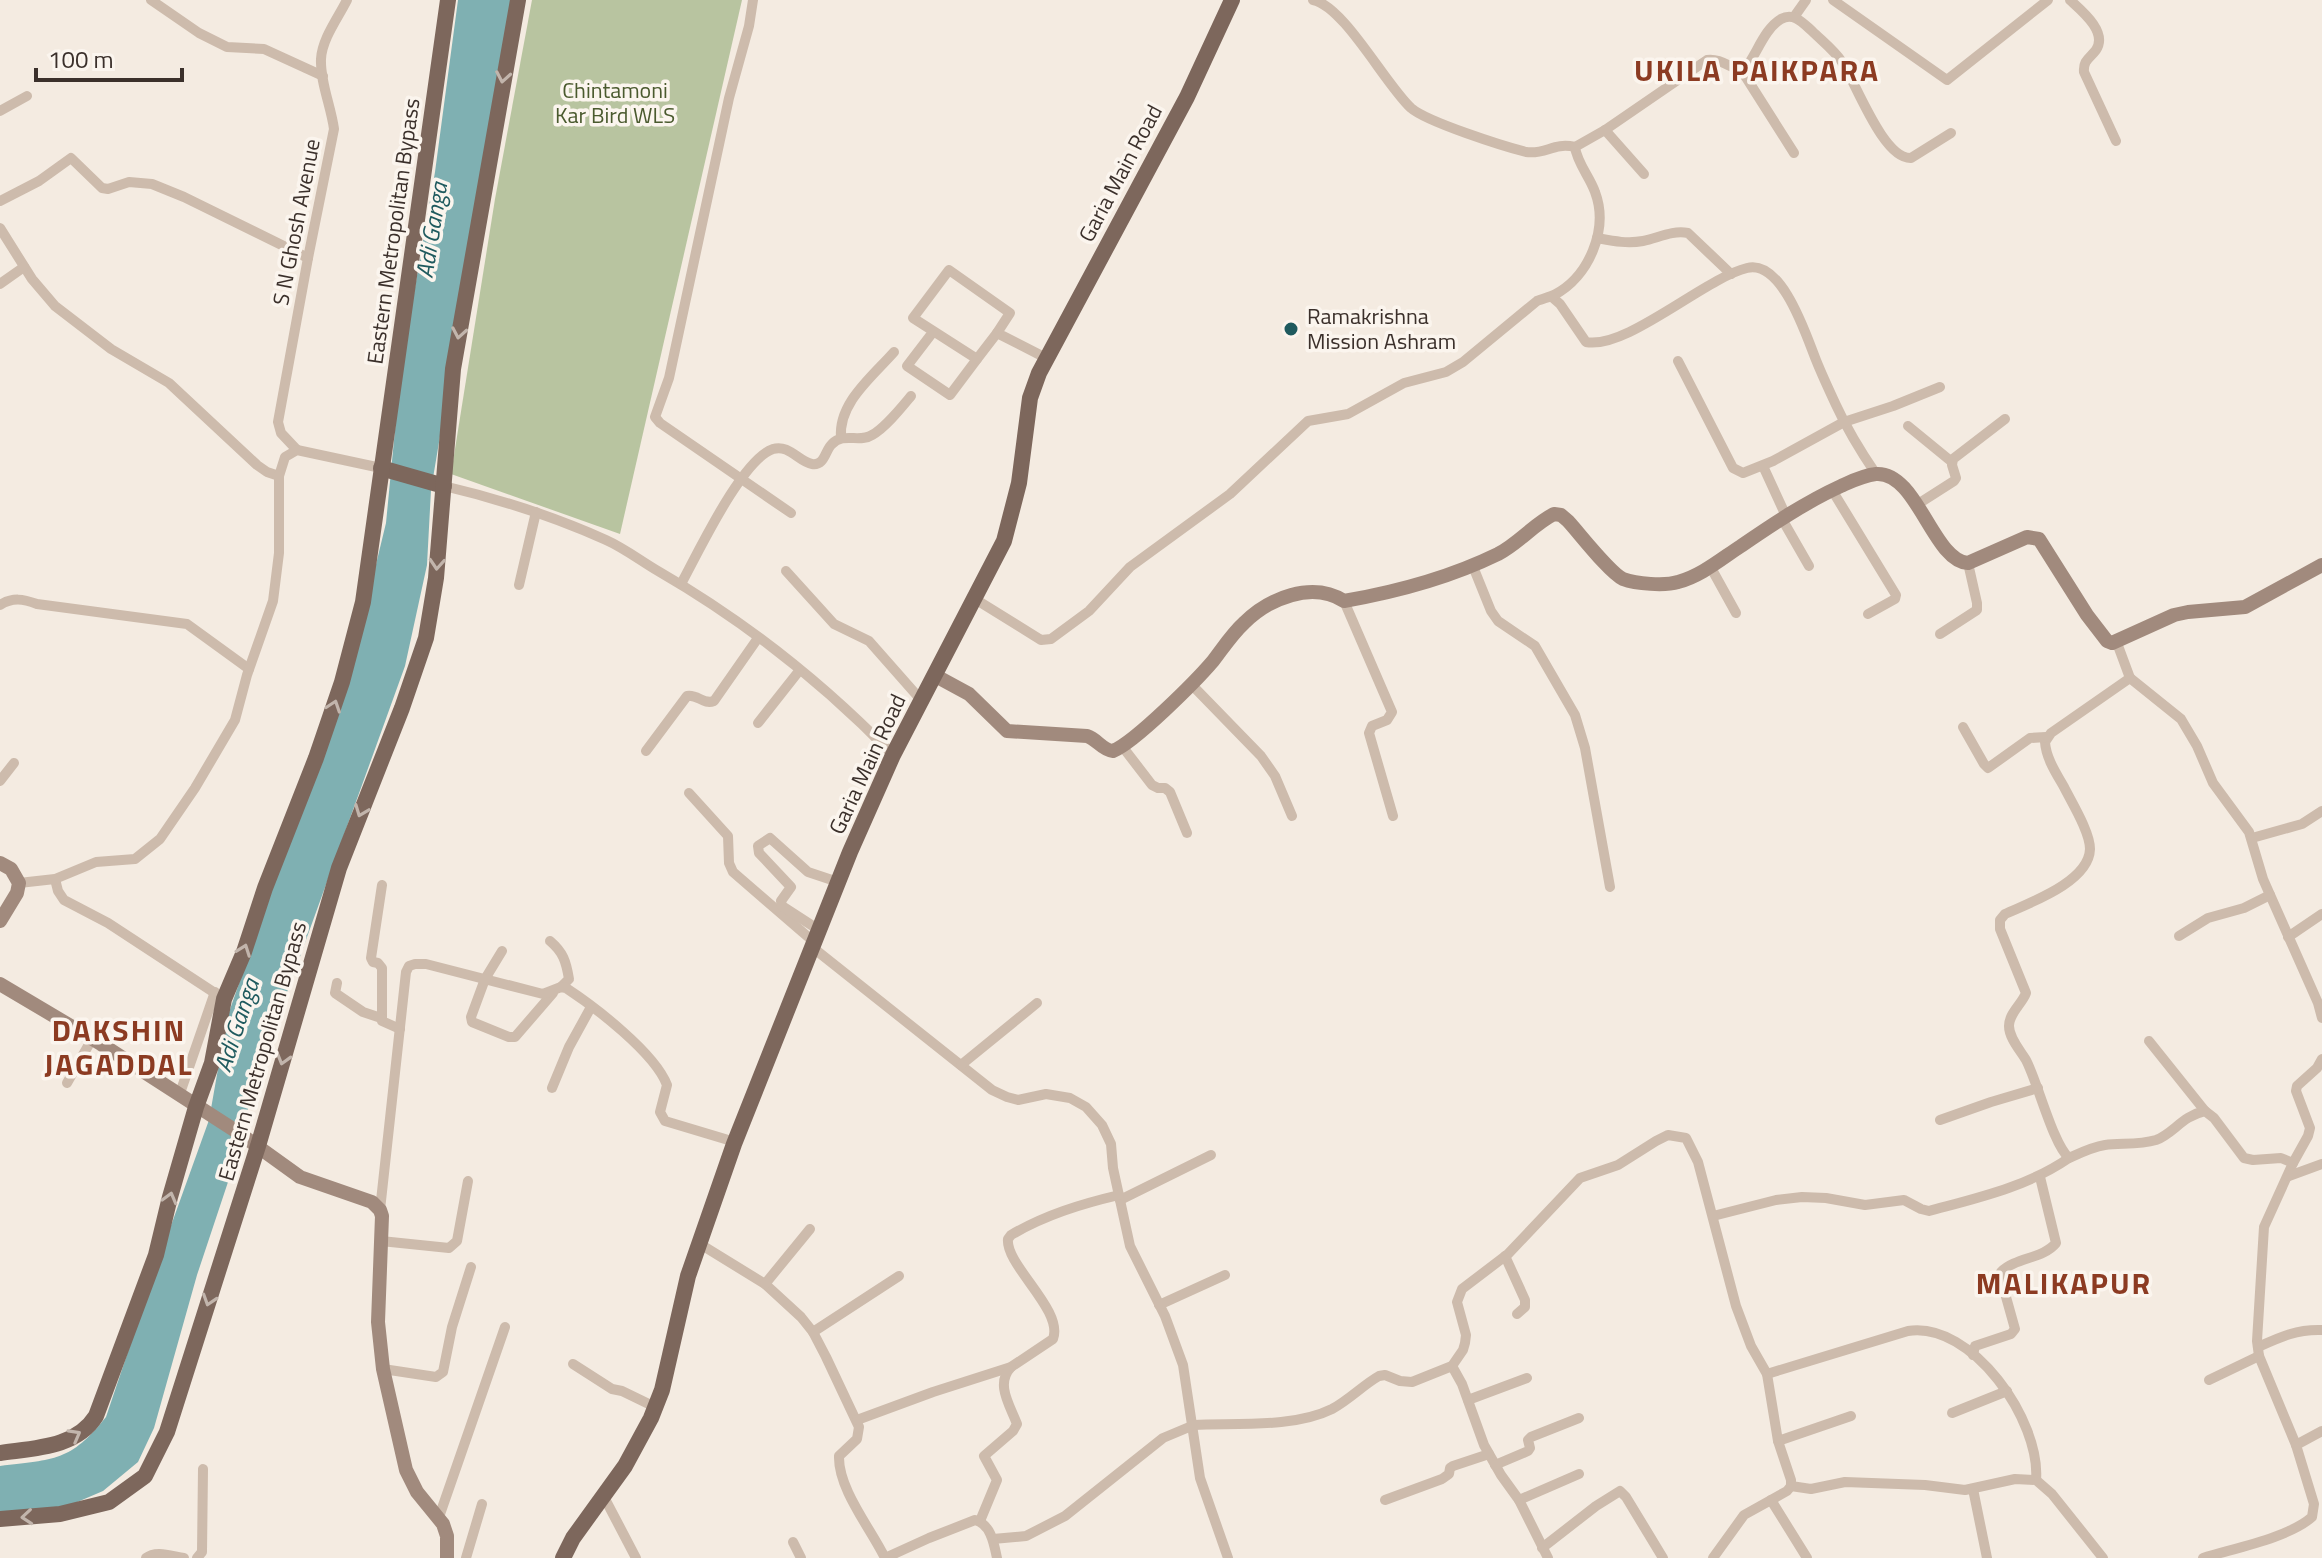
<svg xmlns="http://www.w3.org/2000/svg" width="2322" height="1558" font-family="'Titillium Web',sans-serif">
  <rect width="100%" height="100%" fill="#f4ebe1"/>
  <polygon fill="#b8c4a0" points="532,0 742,0 620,534 451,474 495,199"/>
  <path fill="#7fb0b2" d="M458,0H513L431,490L427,565L405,666L285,998L246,1115L231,1139L234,1164L197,1275L154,1428L138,1462L103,1491L68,1506L0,1515V1466C55,1459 70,1462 106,1417L164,1245L209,1120L227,1018L275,880L343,701L386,523L401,368L435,172Z"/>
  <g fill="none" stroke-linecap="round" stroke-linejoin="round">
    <g stroke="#cdbbac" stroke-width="10">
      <polyline points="151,0 199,33 227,47 264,49 323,76"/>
      <polyline points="753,0 749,26 729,98 669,378 655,417 660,423 791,513"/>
      <path d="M1313,0C1344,6 1385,84 1411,108C1427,122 1503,146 1526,152C1546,155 1553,142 1575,147"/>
      <polyline points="1833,0 1947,80 2048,0"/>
      <path d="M2070,0C2082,11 2108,32 2096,50C2090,58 2083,60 2084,72L2116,141"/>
      <polyline points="1794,17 1806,0"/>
      <polyline points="1742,71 1794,153"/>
      <polyline points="0,111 27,96"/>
      <polyline points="1605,130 1644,174"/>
      <polyline points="0,201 39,181 71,158 102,188 108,189 129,182 152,184 184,197 308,258"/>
      <polyline points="0,228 32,279 55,306 111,349 169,383 257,465 267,472 279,476"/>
      <path d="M1597,238C1613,241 1627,244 1643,241C1658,238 1672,230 1688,233L1731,274"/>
      <polyline points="0,284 24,267"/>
      <path d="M1552,297L1560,304L1586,342C1626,350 1705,278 1747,268C1782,259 1806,335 1816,360C1822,375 1829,390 1836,405C1847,429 1861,452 1876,474"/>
      <polyline points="933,332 907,366 950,395 977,359 913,318 949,270 1010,313 997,333 1046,358"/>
      <polyline points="977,359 997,333"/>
      <polyline points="1678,361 1733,468 1743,473 1773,461 1844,422 1893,406 1940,387"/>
      <polyline points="1908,426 1952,462"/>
      <path d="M841,438C838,403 872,377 894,352"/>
      <path d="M297,450L281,433L278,422L308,258L334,129C331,106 320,82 321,59C322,39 338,18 347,0"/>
      <polyline points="1763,466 1786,516"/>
      <path d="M444,486C499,499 553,516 606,540C624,548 641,561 658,571C743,620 824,684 893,755"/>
      <polyline points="1832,490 1896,595 1895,599 1868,614"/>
      <polyline points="1918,504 1954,481 1956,478 1952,465 1953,459 2005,419"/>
      <polyline points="1782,519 1809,566"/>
      <polyline points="1472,564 1491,611 1498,621 1535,646 1575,715 1585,748 1610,887"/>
      <polyline points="1710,566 1736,613"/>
      <polyline points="786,571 834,624 869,641 921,700"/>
      <path d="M681,584C698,553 742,459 773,449C789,444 799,462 812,464C825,466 825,450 832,444C843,432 860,443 872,435C885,428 901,408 911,396"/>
      <polyline points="519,585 536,512"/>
      <path d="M975,599L1041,640L1051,639L1089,611L1130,567L1230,494L1308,421L1348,414L1404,383L1446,372L1463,362L1537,301C1542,299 1549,297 1554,295C1589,277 1609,229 1595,192C1590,177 1577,163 1575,147L1605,130L1707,60C1724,58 1733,72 1745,69C1757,54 1764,29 1781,19C1794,12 1803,23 1812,31C1822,41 1834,50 1842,62C1856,83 1883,159 1911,158L1951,133"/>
      <polyline points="1344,601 1392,712 1387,720 1372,726 1369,733 1393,816"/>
      <path d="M0,605C13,597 23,599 37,604L187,624L249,669"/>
      <polyline points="1940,634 1977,610 1977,603 1968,563"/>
      <path d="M2117,643L2130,678L2051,733L2045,742C2046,758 2056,773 2064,787C2072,803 2090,832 2090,849C2089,882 2029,903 2005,914L2000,920V929L2026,993C2022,1004 2009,1013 2009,1026C2009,1038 2020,1050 2026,1060C2038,1083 2053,1144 2069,1158C2080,1153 2092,1147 2105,1145C2121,1143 2139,1145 2156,1140C2173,1134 2182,1116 2205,1111L2214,1118L2244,1158L2253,1160L2281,1158L2293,1163L2264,1227L2257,1341L2259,1356L2296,1445"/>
      <polyline points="2130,678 2181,719 2197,746 2213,783 2249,832 2263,879 2318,1003 2322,1018"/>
      <polyline points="1191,684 1261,756 1275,776 1292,816"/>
      <polyline points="758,723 799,671"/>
      <polyline points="1963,727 1984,764 1988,768 2030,738 2046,737"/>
      <polyline points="1122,746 1152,785 1158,788 1165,788 1170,792 1187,833"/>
      <path d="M646,751L687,696C698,694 703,705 714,701L758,638"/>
      <polyline points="0,781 14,763"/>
      <polyline points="689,793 728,836 729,863 733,872 814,942"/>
      <polyline points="2252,838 2302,824 2322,811"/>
      <polyline points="55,879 58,891 64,900 108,923 224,999"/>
      <polyline points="19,883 55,879 96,862 135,859 160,839 195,788 235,720 247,675 273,601 279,553 279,476 285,457 297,450 381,468"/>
      <polyline points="382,885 371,958 373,962 378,963 382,968 382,1021 400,1029"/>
      <polyline points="819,930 782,906 781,901 791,887 759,853 758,846 770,838 808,872 838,882"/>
      <polyline points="2179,936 2208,918 2244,908 2270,895"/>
      <polyline points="2288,937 2322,914"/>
      <path d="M550,941C563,952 566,961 569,979L561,987"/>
      <polyline points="812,947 992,1090 1007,1097 1018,1100 1046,1094 1070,1098 1086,1107 1102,1125 1111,1144 1113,1168 1130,1246 1165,1316 1183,1365 1200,1478 1228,1558"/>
      <polyline points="502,951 485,979 471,1017 472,1022 509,1037 515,1037 553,993"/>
      <polyline points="337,983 335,993 363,1012 381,1018"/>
      <polyline points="2149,1041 2205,1111"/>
      <polyline points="961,1065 1037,1003"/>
      <polyline points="67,1083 92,1039"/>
      <polyline points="552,1088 569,1047 591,1007"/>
      <polyline points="179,1096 215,992"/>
      <polyline points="1940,1120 1991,1102 2038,1088"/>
      <polyline points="2293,1163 2308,1136 2310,1128 2296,1091 2297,1086 2317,1068 2322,1059"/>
      <polyline points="2289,1176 2322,1164"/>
      <polyline points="1120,1200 1211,1155"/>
      <path d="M380,1210L406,972L409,966L415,964H426L543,994L561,987L566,988C595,1007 655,1053 667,1085L660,1112L665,1121L735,1142"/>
      <path d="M1713,1216L1776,1200L1802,1197L1826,1198L1865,1205L1904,1200L1921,1209L1929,1211C1977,1198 2027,1187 2069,1158"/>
      <polyline points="381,1241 449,1248 457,1241 468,1181"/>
      <path d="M700,1244L765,1284L801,1317L813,1332L826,1357L859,1427L857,1439L839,1456C838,1489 871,1529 885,1558"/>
      <polyline points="1505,1256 1525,1300 1525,1307 1517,1314"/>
      <polyline points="765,1284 810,1229"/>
      <polyline points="1159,1305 1225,1275"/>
      <polyline points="813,1332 899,1276"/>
      <path d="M2258,1347C2280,1337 2297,1329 2322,1330"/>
      <path d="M1973,1355L1975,1346L2011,1334L2015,1329L2001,1279V1272C2016,1257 2043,1259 2056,1243L2040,1177"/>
      <polyline points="573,1364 612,1389 622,1391 655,1407"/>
      <polyline points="1452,1366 1462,1384 1484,1445 1501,1475 1519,1500 1548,1558"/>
      <polyline points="383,1369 436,1377 443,1372 452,1327 471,1267"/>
      <path d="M1767,1374L1908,1331C1972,1321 2041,1421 2036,1480"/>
      <polyline points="2209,1380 2259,1356"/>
      <polyline points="1468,1400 1527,1378"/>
      <polyline points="1952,1413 2007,1391"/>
      <path d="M857,1420L933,1392L1011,1367L1053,1339C1064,1310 1005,1265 1008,1239L1011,1235C1045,1215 1081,1204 1119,1195"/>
      <polyline points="1778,1441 1851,1416"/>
      <polyline points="1495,1465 1528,1451 1530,1448 1528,1440 1531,1437 1579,1418"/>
      <polyline points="1791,1486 1811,1489 1845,1482 1925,1485 1965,1490 2015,1479 2036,1480 2052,1494 2103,1558"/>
      <polyline points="1973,1489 1987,1558"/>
      <polyline points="603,1495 636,1558"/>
      <polyline points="1385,1500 1442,1479 1449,1474 1450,1468 1453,1466 1489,1454"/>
      <polyline points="1519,1500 1579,1474"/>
      <polyline points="1771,1500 1807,1558"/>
      <polyline points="439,1517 505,1327"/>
      <path d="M980,1521L997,1480L984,1456L1013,1431L1017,1424C1010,1405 995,1384 1011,1367"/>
      <path d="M993,1539L1026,1536L1065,1516L1163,1438L1194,1425C1236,1423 1294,1428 1332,1409C1349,1400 1363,1385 1379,1376L1385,1375L1400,1381L1412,1382L1452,1366L1463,1350L1465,1343L1466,1335L1457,1302L1462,1289L1508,1254L1580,1178L1618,1165L1656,1141L1668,1135L1686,1138L1698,1162L1736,1306L1751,1346L1767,1374L1778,1441L1791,1480V1486L1787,1491L1744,1515L1713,1558"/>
      <polyline points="793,1542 801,1558"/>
      <polyline points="1542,1548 1596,1506 1620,1491 1626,1497 1663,1558"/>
      <path d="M146,1558C156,1550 171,1556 184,1558"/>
      <polyline points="197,1558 202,1552 203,1469"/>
      <polyline points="466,1558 482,1504"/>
      <path d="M885,1558L929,1538L975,1520C991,1524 994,1544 997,1558"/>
      <path d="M2203,1558C2235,1548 2288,1538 2312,1517L2314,1504L2296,1445L2322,1431"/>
    </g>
    <g stroke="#a18a7d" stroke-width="14">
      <path d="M934,675L969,694L1007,731L1087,736C1097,739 1102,750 1113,751C1135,742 1196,681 1213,661C1223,648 1232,634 1244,623C1269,598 1312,581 1344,601C1396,592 1451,577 1498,554C1519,543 1534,524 1554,514L1561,515L1568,521C1580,534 1609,572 1623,579C1636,584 1665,586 1678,582C1701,576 1721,559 1741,546C1773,524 1806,502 1841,486C1852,481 1864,475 1876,474C1917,471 1933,561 1968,563L2027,537L2039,539L2087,615L2107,641L2112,643L2174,615L2188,612L2245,607L2322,565"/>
      <polyline points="0,863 11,869 19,883 17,893 0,921"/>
      <polyline points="0,984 101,1044 239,1133 300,1177 372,1202 380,1210 382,1216 378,1322 383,1369 406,1470 417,1492 443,1524 447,1536 447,1558"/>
    </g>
    <g stroke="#7d675c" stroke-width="16">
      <polyline points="381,468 444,486"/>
      <path d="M0,1453C34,1448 76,1448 96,1416L156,1255L170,1197L196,1107L212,1063L224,999L244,952L265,888L316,758L342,682L363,602L448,0"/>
      <polyline points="0,1519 60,1514 109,1502 145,1476 167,1432 258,1146 339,868 402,708 426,638 436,578 453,369 518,0"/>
      <polyline points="563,1558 573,1538 625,1466 651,1418 662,1390 688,1276 734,1144 850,852 893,755 1004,541 1019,483 1030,398 1039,373 1187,97 1232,0"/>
    </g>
  </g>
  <defs><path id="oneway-chevron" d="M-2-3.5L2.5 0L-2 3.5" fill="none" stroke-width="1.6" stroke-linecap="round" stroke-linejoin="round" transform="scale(2)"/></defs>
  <g stroke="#c2b5ac">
    <use href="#oneway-chevron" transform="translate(503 77) rotate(100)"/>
    <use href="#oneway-chevron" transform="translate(459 333) rotate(100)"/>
    <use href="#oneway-chevron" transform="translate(437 564) rotate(94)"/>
    <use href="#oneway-chevron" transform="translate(334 706) rotate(-71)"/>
    <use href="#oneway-chevron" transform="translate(361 811) rotate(111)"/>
    <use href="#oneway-chevron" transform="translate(244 950) rotate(-70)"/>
    <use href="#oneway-chevron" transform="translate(283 1059) rotate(106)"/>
    <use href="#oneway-chevron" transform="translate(170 1198) rotate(-75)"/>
    <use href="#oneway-chevron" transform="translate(209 1300) rotate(108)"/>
    <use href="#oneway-chevron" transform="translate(75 1435) rotate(-29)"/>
    <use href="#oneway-chevron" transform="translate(27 1517) rotate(175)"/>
  </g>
  <circle fill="#1f5a5e" stroke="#fbf5ee" stroke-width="3" cx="1291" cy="329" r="8"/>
  <g text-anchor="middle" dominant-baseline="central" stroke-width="7" stroke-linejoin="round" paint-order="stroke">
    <g font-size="22" fill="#4a5a2e" stroke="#fbf5ee">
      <text x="615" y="90">Chintamoni<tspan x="615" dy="25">Kar Bird WLS</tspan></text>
    </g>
    <g font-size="22" fill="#3b302b" stroke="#fbf5ee">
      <text transform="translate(1120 173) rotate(-62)">Garia Main Road</text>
      <text transform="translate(296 222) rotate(-79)">S N Ghosh Avenue</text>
      <text transform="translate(393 231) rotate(-82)">Eastern Metropolitan Bypass</text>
      <text transform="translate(867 764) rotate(-65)">Garia Main Road</text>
      <text transform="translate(262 1051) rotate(-74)">Eastern Metropolitan Bypass</text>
    </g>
    <g font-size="22" fill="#3b302b" stroke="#fbf5ee" text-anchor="start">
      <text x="1307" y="316">Ramakrishna<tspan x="1307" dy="25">Mission Ashram</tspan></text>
    </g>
    <g font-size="24" font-style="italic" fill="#1f5a5e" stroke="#fbf5ee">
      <text transform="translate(431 230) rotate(-81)">Adi Ganga</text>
      <text transform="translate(236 1025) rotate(-72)">Adi Ganga</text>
    </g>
    <g font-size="30" font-weight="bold" letter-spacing="2" fill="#8c3b22" stroke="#fbf5ee">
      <text x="1757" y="70">UKILA PAIKPARA</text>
      <text x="119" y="1030">DAKSHIN<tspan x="119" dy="34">JAGADDAL</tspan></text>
      <text x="2064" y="1283">MALIKAPUR</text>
    </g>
  </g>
  <path d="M36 68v12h146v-12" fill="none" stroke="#3b302b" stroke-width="4"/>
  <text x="48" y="68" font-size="24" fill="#3b302b" stroke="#fbf5ee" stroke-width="6" paint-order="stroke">100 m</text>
</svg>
